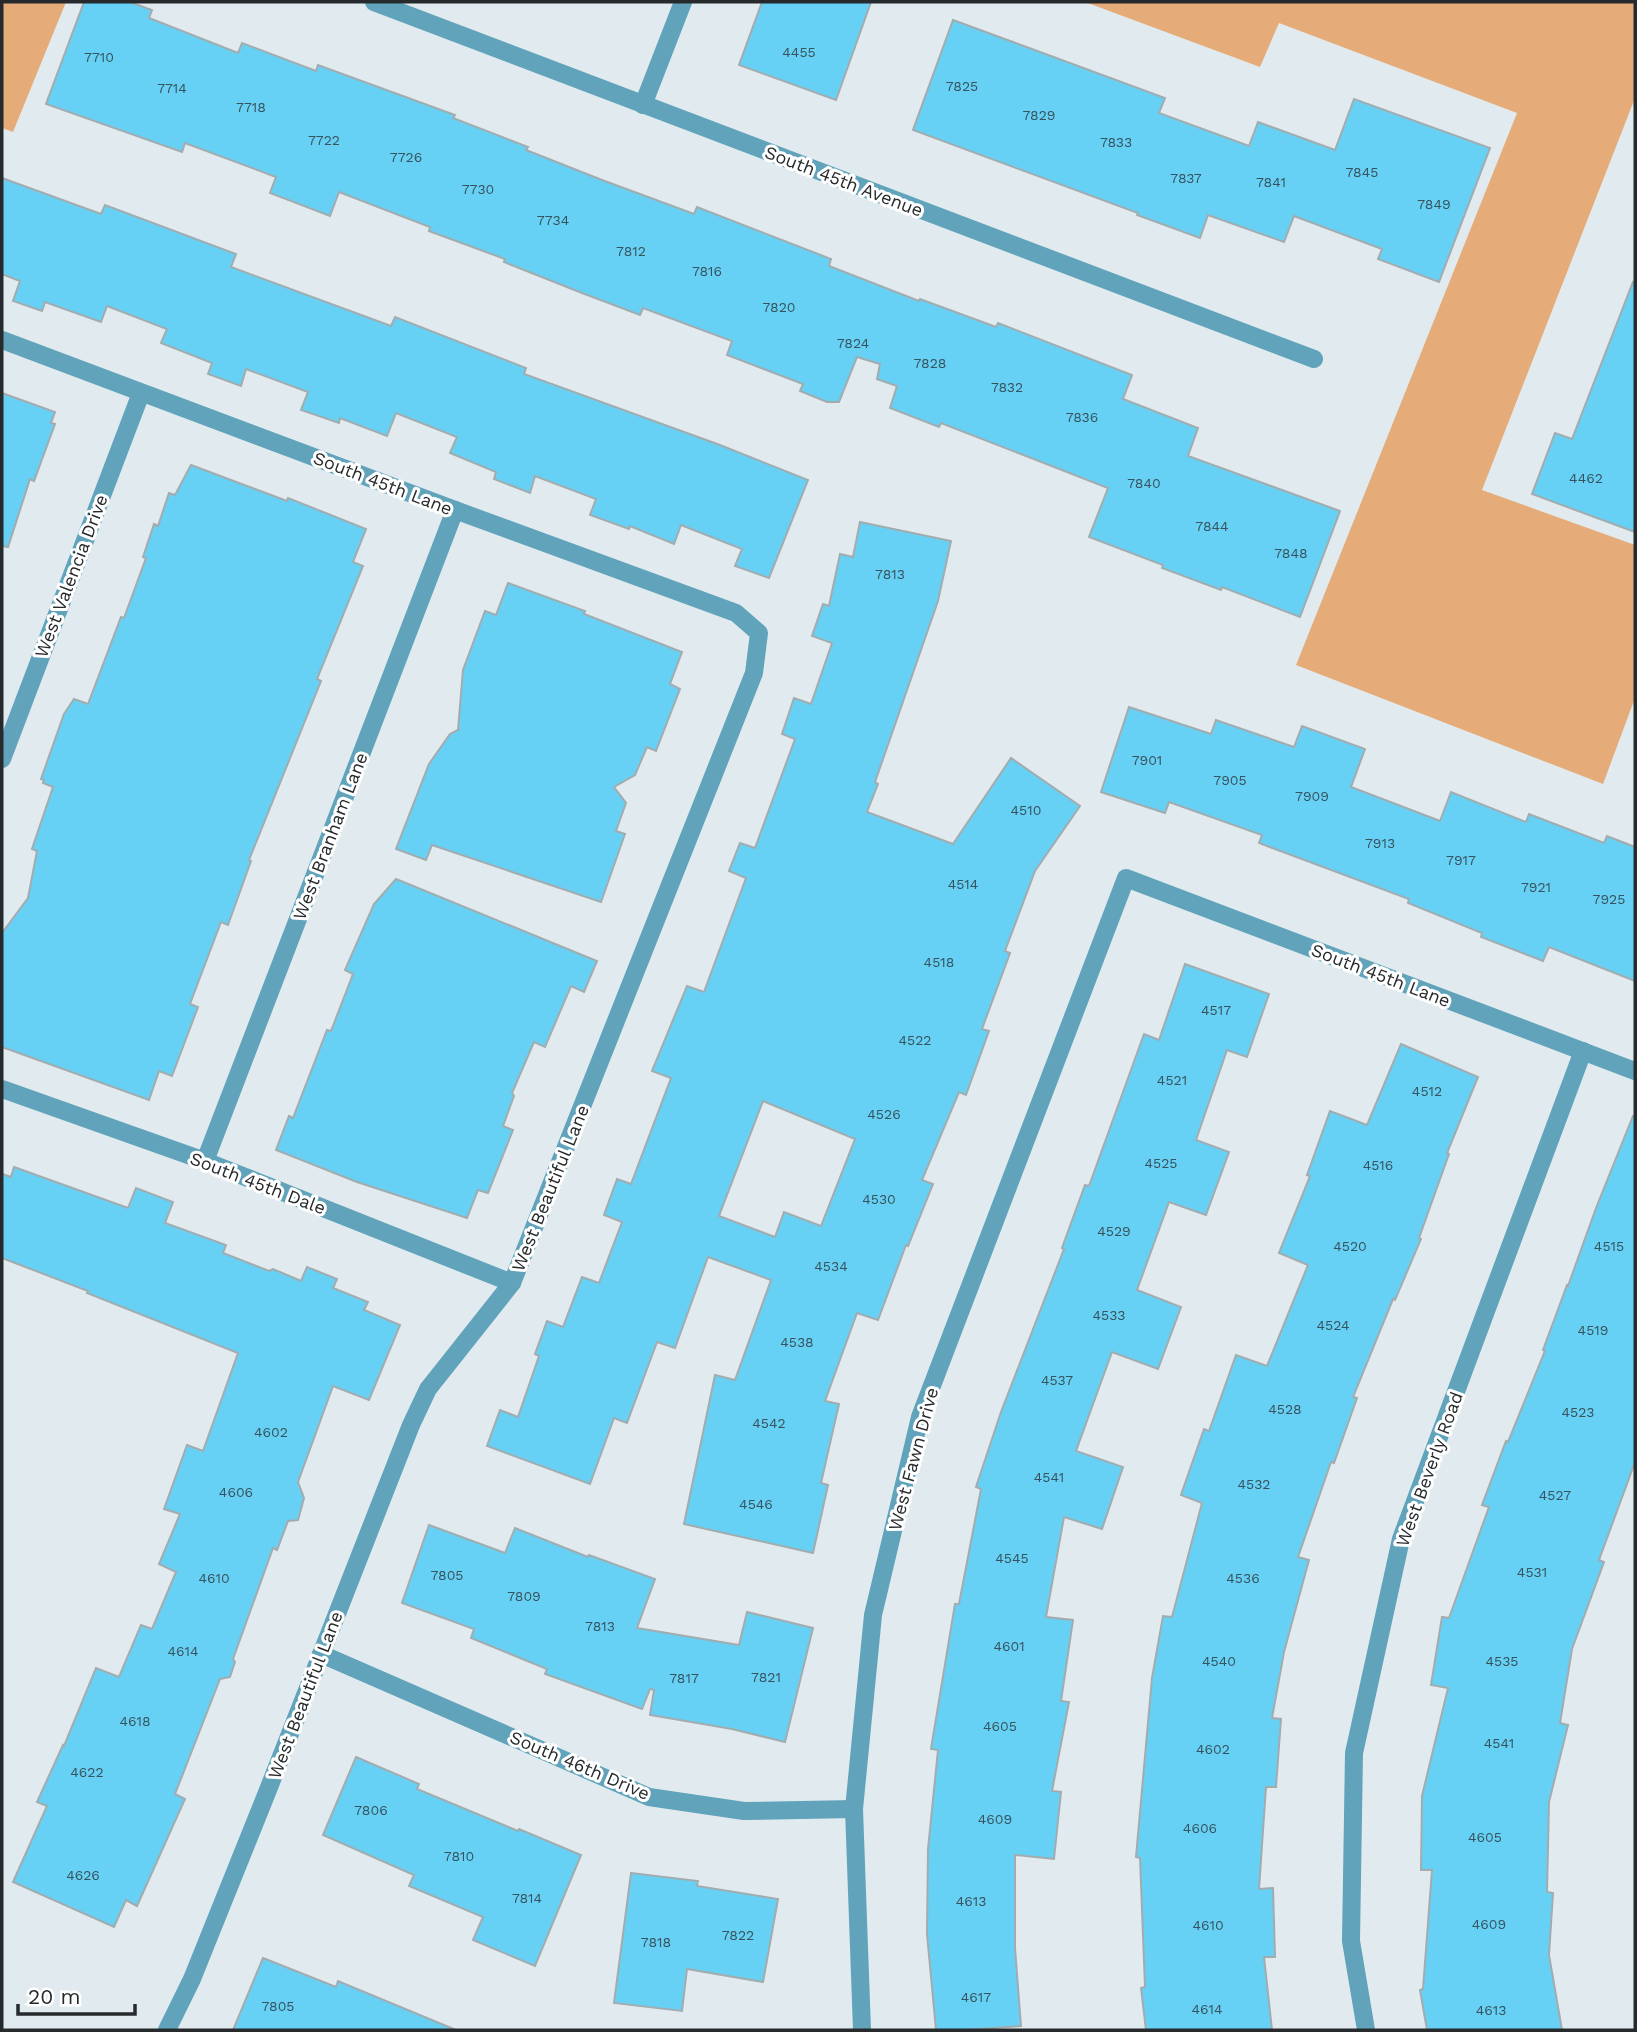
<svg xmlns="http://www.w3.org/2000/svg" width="1637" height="2032" font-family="'Work Sans',sans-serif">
  <rect width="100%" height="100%" fill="#e1ebef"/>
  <g fill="#e5ac79">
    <polygon points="2,2 66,2 13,132 2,128"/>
    <polygon points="1085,2 1635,2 1635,98 1482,490 1635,545 1635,698 1603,784 1296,665 1517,113 1279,23 1260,67"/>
  </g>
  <g fill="#67d1f5" stroke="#a2acaf" stroke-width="2" fill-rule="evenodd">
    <polygon points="84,2 130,2 152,10 149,18 238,53 242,43 316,71 318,65 455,115 453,118 528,147 526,150 602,180 694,214 697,207 831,259 829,266 919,301 920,299 996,327 998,323 1132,375 1123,399 1198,428 1188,456 1340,511 1300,617 1222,587 1221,590 1162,568 1163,565 1089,537 1108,488 941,423 939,427 890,408 897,386 877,379 880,364 857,357 839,402 827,402 800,391 803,384 727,355 732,341 643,308 640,315 582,293 504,262 505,259 429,231 430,227 339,192 330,216 270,193 276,177 185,143 182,152 46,104"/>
    <polygon points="762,2 871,2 836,100 739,65"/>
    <polygon points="953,20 1165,98 1159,113 1249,146 1258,122 1335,150 1354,99 1490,148 1439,282 1378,259 1382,249 1294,216 1284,242 1208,215 1200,238 1137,215 1138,213 913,130"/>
    <polygon points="2,178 101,214 105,205 236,254 231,267 391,326 395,317 526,368 524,374 720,445 808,480 769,578 735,566 742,549 681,525 674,544 630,526 629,529 590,515 596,499 535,476 530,493 494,479 496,472 450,453 457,437 396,413 387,436 340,418 339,423 301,410 308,392 246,369 241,386 208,374 212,363 161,343 167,329 107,306 101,322 45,302 42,311 13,301 20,281 2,274"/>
    <polygon points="1633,282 1635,283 1635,532 1532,494 1555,433 1572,439"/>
    <polygon points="2,393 55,412 51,423 55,424 34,481 30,479 8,547 2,546"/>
    <polygon points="191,465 287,501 288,498 366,529 353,562 363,566 317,679 321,681 249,860 251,861 228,925 221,922 190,1004 198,1007 172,1076 159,1071 149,1100 2,1047 2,933 28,898 37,851 32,849 53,787 43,783 44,780 41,779 64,714 74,699 88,704 121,617 124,618 146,558 143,557 154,524 158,526 169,493 175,495"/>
    <path d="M860,522L951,541L938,601L875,782L878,784L867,812L953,844L1011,758L1080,806L1035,871L1005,951L1010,953L982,1029L989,1031L966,1095L959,1092L922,1180L933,1184L908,1246L906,1245L878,1320L857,1313L825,1401L839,1404L821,1483L828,1485L813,1553L684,1524L715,1375L735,1380L771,1280L708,1257L675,1348L657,1342L627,1423L614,1418L590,1484L487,1446L500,1410L518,1417L539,1356L535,1354L547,1321L563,1327L582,1277L599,1283L622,1222L604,1215L617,1179L631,1184L671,1078L652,1071L687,986L704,992L746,878L729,871L740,843L755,848L795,739L782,734L794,698L811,704L832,643L812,636L823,604L829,606L840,554L853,557ZM763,1101L855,1139L821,1226L784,1212L775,1237L719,1216Z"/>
    <polygon points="508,583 585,611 584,614 682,652 670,684 680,689 656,751 647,747 635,775 614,787 626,803 616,831 625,834 601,902 432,845 426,860 396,849 429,764 450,734 458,730 463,670 485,611 496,615"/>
    <polygon points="1129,707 1211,734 1216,720 1294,747 1302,726 1365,749 1351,787 1440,821 1451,792 1526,822 1529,814 1604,843 1607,836 1635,847 1635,981 1549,947 1543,961 1481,937 1482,933 1408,903 1409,899 1259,843 1262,835 1169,802 1165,813 1101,792"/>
    <polygon points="396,879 597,961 584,992 571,986 545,1047 534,1042 512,1093 514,1096 503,1126 513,1130 488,1193 478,1190 467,1218 357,1182 276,1150 289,1116 293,1118 327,1030 331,1031 353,974 345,970 374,904"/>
    <polygon points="1185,964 1269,994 1247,1057 1227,1050 1196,1140 1229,1152 1206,1215 1169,1202 1137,1290 1181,1307 1158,1369 1112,1352 1076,1451 1123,1467 1102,1529 1064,1517 1046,1617 1073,1620 1061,1701 1069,1702 1052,1791 1061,1792 1054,1859 1015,1855 1015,1948 1021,2026 966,2030 936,2030 927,1934 928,1849 938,1750 931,1749 955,1604 959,1604 981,1489 976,1487 1001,1412 1064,1249 1062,1248 1085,1185 1089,1186 1144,1034 1159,1040"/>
    <polygon points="1401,1044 1478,1077 1447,1153 1449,1154 1419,1238 1421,1239 1395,1300 1393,1299 1353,1397 1357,1398 1334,1463 1331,1462 1298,1557 1309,1560 1284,1652 1272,1718 1281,1719 1276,1787 1266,1787 1259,1889 1273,1888 1275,1957 1264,1957 1272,2030 1146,2030 1141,1988 1145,1987 1140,1858 1136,1857 1152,1678 1163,1616 1172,1617 1202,1503 1181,1495 1204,1429 1209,1431 1236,1355 1267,1366 1308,1265 1279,1253 1310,1176 1307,1175 1330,1111 1367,1125"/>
    <polygon points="1633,1116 1635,1116 1635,1462 1599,1560 1604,1562 1572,1649 1560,1723 1568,1725 1549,1802 1547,1892 1553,1893 1549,1955 1562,2030 1427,2030 1420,1990 1423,1989 1432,1870 1421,1870 1422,1796 1448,1688 1431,1685 1442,1617 1449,1618 1489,1507 1482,1505 1506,1441 1508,1442 1545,1351 1543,1350 1567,1285 1568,1286 1596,1208"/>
    <polygon points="14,1167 128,1208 136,1188 173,1202 165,1223 226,1245 223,1253 269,1271 273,1269 301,1281 307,1267 337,1279 333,1288 368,1302 364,1310 400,1325 369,1400 333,1386 298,1482 304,1498 298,1520 288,1521 277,1550 273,1548 233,1659 235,1662 230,1677 220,1679 175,1794 185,1799 137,1906 126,1900 114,1927 13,1882 47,1806 37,1802 63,1745 64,1746 96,1668 119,1677 141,1625 152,1629 176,1572 159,1564 180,1514 164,1509 187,1445 203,1451 238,1353 87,1293 88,1291 2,1258 2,1174 11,1177"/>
    <polygon points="429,1525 505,1553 515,1528 588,1557 589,1555 655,1579 637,1628 739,1645 747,1612 813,1628 785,1742 732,1729 650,1715 654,1690 650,1689 642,1709 545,1674 547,1669 471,1638 474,1629 402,1603"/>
    <polygon points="356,1757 419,1784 417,1789 518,1831 519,1829 581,1855 535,1966 473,1940 483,1917 409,1886 414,1875 323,1835"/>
    <polygon points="631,1873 698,1881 697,1886 778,1899 763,1982 687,1969 682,2011 614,2003"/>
    <polygon points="263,1958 336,1987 338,1981 456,2030 233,2030"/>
  </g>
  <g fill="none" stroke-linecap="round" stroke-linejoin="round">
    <g stroke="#60a3ba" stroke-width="18">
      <polyline points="374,2 1314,359"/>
      <polyline points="643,105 683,2"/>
      <polyline points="2,340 455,510 736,613 759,633 754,673 512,1283 428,1389 411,1425 266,1795 192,1979 167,2030"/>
      <polyline points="2,759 141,393"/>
      <polyline points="2,1089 205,1161 512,1283"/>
      <polyline points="205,1161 455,510"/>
      <polyline points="321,1654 649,1797 744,1811 854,1809"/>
      <polyline points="862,2030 854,1809 873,1615 920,1417 1126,878 1635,1071"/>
      <polyline points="1366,2030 1351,1941 1354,1753 1401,1539 1583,1051"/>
    </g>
  </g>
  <g text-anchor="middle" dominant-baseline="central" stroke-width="6" stroke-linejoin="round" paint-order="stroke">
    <g font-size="14" fill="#37545e">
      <text x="799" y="52">4455</text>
      <text x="99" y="57">7710</text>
      <text x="962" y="86">7825</text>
      <text x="172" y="88">7714</text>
      <text x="251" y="107">7718</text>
      <text x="1039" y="115">7829</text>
      <text x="324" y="140">7722</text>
      <text x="1116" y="142">7833</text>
      <text x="406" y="157">7726</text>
      <text x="1362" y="172">7845</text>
      <text x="1186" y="178">7837</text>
      <text x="1271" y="182">7841</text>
      <text x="478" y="189">7730</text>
      <text x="1434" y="204">7849</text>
      <text x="553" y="220">7734</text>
      <text x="631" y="251">7812</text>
      <text x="707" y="271">7816</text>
      <text x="779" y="307">7820</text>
      <text x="853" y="343">7824</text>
      <text x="930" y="363">7828</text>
      <text x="1007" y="387">7832</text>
      <text x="1082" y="417">7836</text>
      <text x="1586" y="478">4462</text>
      <text x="1144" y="483">7840</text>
      <text x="1212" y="526">7844</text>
      <text x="1291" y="553">7848</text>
      <text x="890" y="574">7813</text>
      <text x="1147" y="760">7901</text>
      <text x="1230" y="780">7905</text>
      <text x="1312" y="796">7909</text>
      <text x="1026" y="810">4510</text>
      <text x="1380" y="843">7913</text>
      <text x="1461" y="860">7917</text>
      <text x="963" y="884">4514</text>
      <text x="1536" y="887">7921</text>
      <text x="1609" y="899">7925</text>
      <text x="939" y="962">4518</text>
      <text x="1216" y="1010">4517</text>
      <text x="915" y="1040">4522</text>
      <text x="1172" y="1080">4521</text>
      <text x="1427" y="1091">4512</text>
      <text x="884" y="1114">4526</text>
      <text x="1161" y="1163">4525</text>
      <text x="1378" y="1165">4516</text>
      <text x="879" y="1199">4530</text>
      <text x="1114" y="1231">4529</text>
      <text x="1350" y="1246">4520</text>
      <text x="1609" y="1246">4515</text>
      <text x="831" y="1266">4534</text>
      <text x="1109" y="1315">4533</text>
      <text x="1333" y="1325">4524</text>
      <text x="1593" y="1330">4519</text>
      <text x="797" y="1342">4538</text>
      <text x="1057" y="1380">4537</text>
      <text x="1285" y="1409">4528</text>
      <text x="1578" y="1412">4523</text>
      <text x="769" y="1423">4542</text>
      <text x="271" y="1432">4602</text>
      <text x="1049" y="1477">4541</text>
      <text x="1254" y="1484">4532</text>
      <text x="236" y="1492">4606</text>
      <text x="1555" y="1495">4527</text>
      <text x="756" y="1504">4546</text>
      <text x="1012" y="1558">4545</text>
      <text x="1532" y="1572">4531</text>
      <text x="447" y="1575">7805</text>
      <text x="214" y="1578">4610</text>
      <text x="1243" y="1578">4536</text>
      <text x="524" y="1596">7809</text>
      <text x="600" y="1626">7813</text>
      <text x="1009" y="1646">4601</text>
      <text x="183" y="1651">4614</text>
      <text x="1219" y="1661">4540</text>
      <text x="1502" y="1661">4535</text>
      <text x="766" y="1677">7821</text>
      <text x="684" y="1678">7817</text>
      <text x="135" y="1721">4618</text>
      <text x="1000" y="1726">4605</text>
      <text x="1499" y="1743">4541</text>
      <text x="1213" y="1749">4602</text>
      <text x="87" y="1772">4622</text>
      <text x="371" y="1810">7806</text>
      <text x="995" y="1819">4609</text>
      <text x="1200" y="1828">4606</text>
      <text x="1485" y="1837">4605</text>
      <text x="459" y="1856">7810</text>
      <text x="83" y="1875">4626</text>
      <text x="527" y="1898">7814</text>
      <text x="971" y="1901">4613</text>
      <text x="1489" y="1924">4609</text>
      <text x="1208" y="1925">4610</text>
      <text x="738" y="1935">7822</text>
      <text x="656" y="1942">7818</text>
      <text x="976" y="1997">4617</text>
      <text x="278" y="2006">7805</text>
      <text x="1207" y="2009">4614</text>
      <text x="1491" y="2010">4613</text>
    </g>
    <g font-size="18" fill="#272a2c" stroke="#fff">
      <text transform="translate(844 181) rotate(21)">South 45th Avenue</text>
      <text transform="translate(383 483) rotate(21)">South 45th Lane</text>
      <text transform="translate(71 576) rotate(-69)">West Valencia Drive</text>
      <text transform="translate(330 836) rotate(-69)">West Branham Lane</text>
      <text transform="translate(1381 975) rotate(21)">South 45th Lane</text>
      <text transform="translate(258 1183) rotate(21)">South 45th Dale</text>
      <text transform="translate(550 1188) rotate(-68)">West Beautiful Lane</text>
      <text transform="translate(913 1459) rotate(-75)">West Fawn Drive</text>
      <text transform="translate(1429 1469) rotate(-70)">West Beverly Road</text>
      <text transform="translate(305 1695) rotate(-69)">West Beautiful Lane</text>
      <text transform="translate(580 1765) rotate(23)">South 46th Drive</text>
    </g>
  </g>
  <rect width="1637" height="2032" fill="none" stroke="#272a2c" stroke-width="7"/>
  <path d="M18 2004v10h117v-10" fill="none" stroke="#272a2c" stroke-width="3.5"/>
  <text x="28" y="2004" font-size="21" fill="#272a2c" stroke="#ffffff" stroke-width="5" paint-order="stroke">20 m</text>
</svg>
